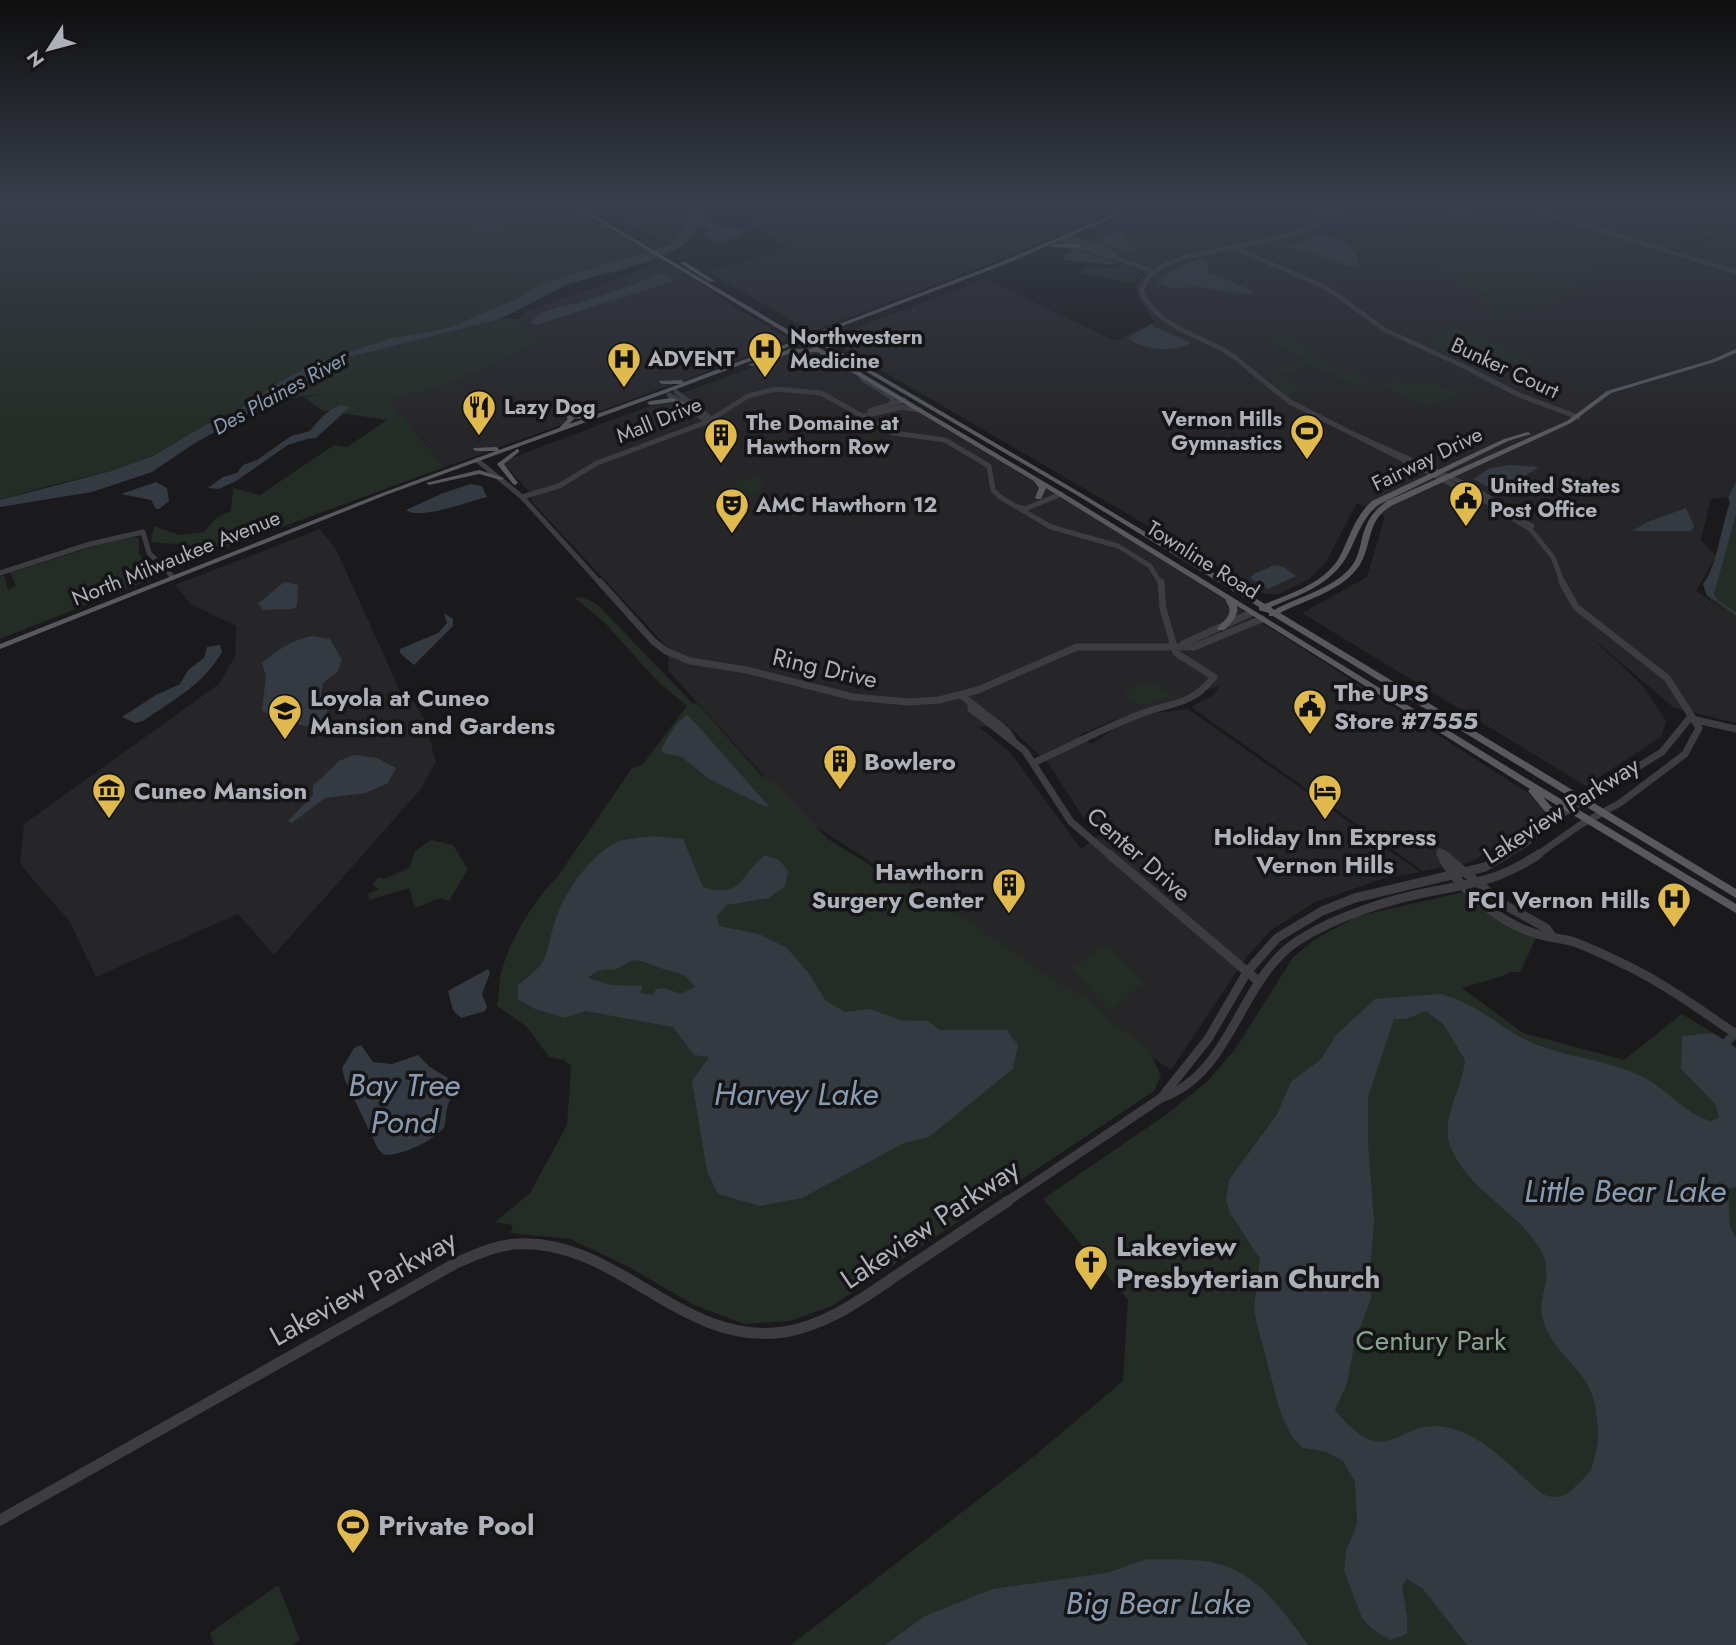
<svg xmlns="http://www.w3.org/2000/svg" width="1736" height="1645" font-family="Jost,sans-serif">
  <rect width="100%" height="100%" fill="#1a1a1c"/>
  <g fill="#262629" fill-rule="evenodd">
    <polygon points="789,204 1131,204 1007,257 997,253 1005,258 817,330 809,330 707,272 789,248 751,224 766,211"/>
    <polygon points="1165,204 1508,204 1674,254 1736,228 1736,491 1734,496 1711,499 1701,540 1716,556 1696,591 1736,618 1736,723 1674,708 1590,636 1643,686 1666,721 1662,736 1586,786 1302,613 1367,577 1385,516 1357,503 1326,562 1308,580 1279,594 1265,594 836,344 832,337 985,279 1115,341 1155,322 1138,297 1136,287 1142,271 1066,248"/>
    <polygon points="1519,204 1666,204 1686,210 1701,204 1736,204 1736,226 1672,250"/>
    <polygon points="664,260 741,311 786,337 785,341 685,380 445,467 389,400 449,384 540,341 520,319 527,311 605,284"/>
    <path d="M810,345L1059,495L1305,650L1547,805L1548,819L1470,862L1423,871L1191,707L1214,695L1219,686L1109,722L1080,735L1091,744L1119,726L1147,714L1188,709L1420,872L1385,878L1315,902L1270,931L1245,959L1171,1070L862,856L801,817L668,670L669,649L532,502L530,493L505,465L509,459ZM1007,725L1049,764L1083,817L1101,833L1081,849L1010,752L979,727Z"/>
    <polygon points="320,529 336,549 400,691 411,697 424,719 436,762 420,790 274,955 238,914 96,977 70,922 20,864 24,824 219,684 235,656 236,626 191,604 175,585"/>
  </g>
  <g fill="#242c26">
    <polygon points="0,204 567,204 647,251 546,282 516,299 448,328 388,339 315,363 281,381 232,414 205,425 153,456 111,471 48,486 0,500"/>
    <path d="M679,204H688L691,208C688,222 681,236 669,245L625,222C644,211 662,222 681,206Z"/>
    <polygon points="1369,206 1393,212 1430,210 1602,267 1577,278 1594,284 1576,282 1568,285 1573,292 1525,308 1527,311 1501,311 1506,318 1502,321 1486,315 1496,310 1471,306 1495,296 1438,276 1430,272 1441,265 1418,257 1419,253 1449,242 1364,212 1364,209"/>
    <polygon points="1719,214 1736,217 1736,225 1676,251 1661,246 1688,238 1697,230 1696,221 1711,220"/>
    <polygon points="1120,264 1141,272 1133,283 1078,273 1087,267 1115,268"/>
    <polygon points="500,319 520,319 541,341 449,384 389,400 445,467 225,548 151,542 154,526 179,535 204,532 216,518 231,511 233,488 260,495 334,445 347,447 387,420 322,410 305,398 320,394 270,401 352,356"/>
    <path d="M1456,328L1533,357C1489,377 1471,361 1431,344L1427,339Z"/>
    <polygon points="1284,333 1303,347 1312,349 1307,352 1369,380 1356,385 1308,364 1278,376 1303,391 1288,397 1263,374 1306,358 1268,340 1268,338"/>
    <polygon points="1397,377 1410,383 1425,379 1461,395 1429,407 1379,384"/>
    <polygon points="759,475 763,480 758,495 752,494 719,509 712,507 737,482"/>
    <polygon points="1736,490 1736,618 1706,596"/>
    <polygon points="135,537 139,539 139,554 159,573 157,577 0,639 0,577 4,575 8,590 16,586 10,573 104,543"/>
    <path d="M574,597L584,598L598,605L693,704L697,703L762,776L775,783L828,839L886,875L961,916L1061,985L1090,999L1109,1020L1147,1047L1161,1075L1154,1091L832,1306L790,1321L744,1324L694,1305L627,1266L570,1239L510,1233L513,1225L495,1222L530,1193L567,1125L571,1066L564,1060L549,1057L527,1027L497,1006C500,993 498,981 502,969C513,934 533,902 558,876L632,768L643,764L687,706L658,682L605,623Z"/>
    <polygon points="1150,680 1175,697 1140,706 1122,693"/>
    <polygon points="431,840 453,845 468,869 449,901 440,898 415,908 409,888 369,900 368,894 379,889 372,885 379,877 384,879 409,868 415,851"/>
    <polygon points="1464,892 1536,938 1520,972 1509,972 1506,975 1462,988 1523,1033 1624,1060 1682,1014 1736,1047 1736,1645 791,1645 1033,1457 1123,1381 1128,1300 1043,1199 1167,1114 1208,1081 1236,1048 1293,957 1317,938 1358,916"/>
    <polygon points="1106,945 1144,983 1110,1010 1071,968"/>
    <polygon points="278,1585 300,1640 292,1645 214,1645 210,1633"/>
  </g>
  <g fill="#333a41" fill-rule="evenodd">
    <path d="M688,204H710L703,221C717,228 733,225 747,231C733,240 718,247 704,235L711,227L700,226L683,246L648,262L568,284L500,319L349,357L195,443L152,472L92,492L0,507V500L111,471L153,456L205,425L232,414L281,381L315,363L388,339L448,328L516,299L546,282L669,245C681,236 688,222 691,208Z"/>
    <path d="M1385,204H1485L1487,205L1460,217C1448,213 1441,206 1427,205C1412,204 1400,211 1386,207Z"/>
    <path d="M1117,232L1127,233L1123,240L1134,250C1124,254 1121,248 1111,247C1102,246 1098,250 1088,247L1079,251L1115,262V265L1066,260L1062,257L1078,247L1102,245L1104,243L1099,239Z"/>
    <path d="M1313,236C1335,235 1357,244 1359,265L1348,266L1286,245L1304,242Z"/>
    <polygon points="1200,258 1207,262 1208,272 1251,290 1254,295 1199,287 1172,288 1157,283 1169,272"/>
    <path d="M661,273L676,280L536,325L531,323C542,307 565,307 582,302C607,294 637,284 661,273Z"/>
    <path d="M1153,323V326L1191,343C1173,353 1143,350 1128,338Z"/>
    <path d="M340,405L350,407L316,438L307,439L288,445L236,481L219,489L208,488L223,477L237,473L243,465L257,460L291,436L310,431C320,419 324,413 340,405Z"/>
    <polygon points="1510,465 1539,467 1521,478 1506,493 1496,491 1473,479 1490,468"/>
    <polygon points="156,482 167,488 169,501 159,509 156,509 151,500 121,494"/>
    <path d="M1736,482V514L1714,594L1717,600L1736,612V615L1706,594L1703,584C1717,567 1721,526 1730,503L1728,498Z"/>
    <path d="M470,484L482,486L487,497C469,501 420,521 406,510L441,494Z"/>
    <polygon points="1686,508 1694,526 1691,531 1632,531 1650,521"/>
    <polygon points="1274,565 1284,567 1296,576 1268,589 1250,578 1254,574"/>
    <path d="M285,582L298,585L297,606L293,609L263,610L258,603C269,597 274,588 285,582Z"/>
    <polygon points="444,613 453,619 453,626 414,665 400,653 400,649 438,633 447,623"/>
    <path d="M312,636L330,639L342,660L338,671L323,683L321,695L328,701L326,720L316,728L276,720L262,710L266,676L262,663C277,650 292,640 312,636Z"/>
    <path d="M220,645L222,652C203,685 173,700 143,721L135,723L122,717L156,695L180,684L188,670L204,658L207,647Z"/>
    <path d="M688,715L769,806L766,807L709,779L682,757L663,753L661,749C669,737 676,720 688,715Z"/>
    <polygon points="353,755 377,758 396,768 388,783 366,793 325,798 292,823 288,821 313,795 313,786 339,761"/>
    <path d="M652,836L683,839L703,887C743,900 740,874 765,855L779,860L788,871L785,886L769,898L727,905L717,916L719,926L759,934L787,948L807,971L826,1001L845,1012L870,1009L900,1020L928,1021L940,1030H1007L1018,1045L1013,1069L929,1137L904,1143L802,1198L760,1206L718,1194L707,1171L692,1081L709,1057L694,1055L673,1027L585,1011L565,1018L535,1009L518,999V985C553,960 544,954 556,918C566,891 589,857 615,843C626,838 641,838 652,836ZM633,960C645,961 650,964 660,968C678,974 682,970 695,987L681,994L664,988L656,989L653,995L640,993L643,986L611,985L588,978C595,971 604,968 614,970Z"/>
    <polygon points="488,969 490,973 482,994 487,1007 485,1011 461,1018 453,1010 448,991"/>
    <path d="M1440,994C1477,1002 1501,1030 1535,1044C1570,1058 1609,1060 1643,1077C1667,1089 1684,1114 1711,1121L1719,1118L1716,1105L1681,1069L1682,1036L1713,1033L1725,1041L1724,1043L1727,1045L1729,1043L1736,1048V1187L1728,1189L1730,1227L1736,1238V1645H1467L1423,1589L1407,1579L1402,1586L1407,1616V1634L1390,1640L1372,1629L1362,1618L1344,1571L1346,1551L1357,1524L1355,1482L1343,1461L1324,1451L1303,1448L1292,1437L1280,1411L1256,1320L1254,1307L1260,1259L1230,1213L1226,1200L1229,1180L1277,1114L1291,1082L1321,1059L1336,1035L1375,999ZM1426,1011L1444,1025L1465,1060C1463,1088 1439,1120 1451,1148C1469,1191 1515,1209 1539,1247C1557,1278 1536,1294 1543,1320C1556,1363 1595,1368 1597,1420C1598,1429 1599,1438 1597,1447C1594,1457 1594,1469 1586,1476C1572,1490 1563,1503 1542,1494C1515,1471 1486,1437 1450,1428C1397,1414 1390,1477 1335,1410L1347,1383L1355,1341L1371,1299L1370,1271L1374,1221L1368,1143V1097L1394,1019H1406Z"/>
    <path d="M361,1045L373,1062L392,1064L418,1055L430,1067L459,1085V1091C444,1101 448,1112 444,1128C430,1142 404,1155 384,1155L378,1149L345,1080L342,1068L354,1048Z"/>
    <path d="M1147,1559C1174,1560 1208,1557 1233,1569C1265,1584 1288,1617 1308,1645H885L925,1616L992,1589L1107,1573Z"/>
  </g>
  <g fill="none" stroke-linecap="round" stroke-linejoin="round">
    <polyline stroke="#333a41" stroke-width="2" points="463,218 481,231 503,229"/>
    <polyline stroke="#333a41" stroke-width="9" points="1725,1044 1736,1032"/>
    <g stroke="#3c3c41" stroke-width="4.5">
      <polyline points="1287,204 1338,215"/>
      <polyline points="1515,204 1736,272"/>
      <polyline points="1067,236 1116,254"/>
      <polyline points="1060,239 1152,271"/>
      <polyline points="1235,248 1327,288 1385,330 1474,371"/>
      <path d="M1252,371C1245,366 1238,359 1230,354C1197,333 1159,329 1141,291L1148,277L1162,266L1182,258L1292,235L1356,204"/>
    </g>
    <g stroke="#3c3c41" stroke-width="5">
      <polyline points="1250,370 1290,402 1353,434"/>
      <polyline points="1471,370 1519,395 1578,417"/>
      <polyline points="859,373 864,380 892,397 893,401 889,405"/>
      <polyline points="676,392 709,417 708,419"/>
      <polyline points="669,395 691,408 707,422"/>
      <polyline points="870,411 904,400"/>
      <polyline points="864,416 902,407 920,410"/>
      <polygon points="1353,434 1474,488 1532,526 1530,529 1485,501"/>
      <polyline points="477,460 522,497 601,584"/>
      <polyline points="522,497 559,486 597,463 707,422 748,396 776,389 821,393 893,433 945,440 989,466 993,490 1000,497 1051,527 1118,546 1150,566 1161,584"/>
      <polyline points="1018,507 1025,509 1061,494"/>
      <polyline points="1530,529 1553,557 1563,584"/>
      <polyline points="0,573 90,544 143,532 149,553 173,577"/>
    </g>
    <g stroke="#3c3c41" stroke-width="7">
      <polyline points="600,582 653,641 666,651 690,661 747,670 853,697 909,702 939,700 978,690 1077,647 1194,647 1262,619"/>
      <polyline points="1183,644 1251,613"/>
      <polyline points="961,695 1007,731 1013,740"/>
      <polyline points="971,704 971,709 1025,751 1071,822 1111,856"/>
      <polyline points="1692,719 1736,729"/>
      <path d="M1033,763C1068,747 1102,729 1138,715C1171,701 1189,708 1214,677L1176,653L1163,609L1161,582"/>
      <polyline points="1440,852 1442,856"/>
      <polyline points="1440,852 1447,856"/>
      <polyline points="1504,856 1526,843 1552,820 1662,752 1689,719"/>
      <polyline points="1536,856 1580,825 1620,803 1685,754 1699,728 1667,678 1576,607 1562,582"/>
    </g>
    <g stroke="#3c3c41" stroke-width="9">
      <polyline points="1109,854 1258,981"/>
      <path d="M1441,854C1456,888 1502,924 1537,934C1549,938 1562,938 1574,942C1594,949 1613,959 1632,968C1669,987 1702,1011 1736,1034"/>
      <polyline points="1443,854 1503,904 1546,928 1552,936"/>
      <polyline points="1161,1098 1208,1039 1247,972 1277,938 1322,911 1355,898 1485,867 1507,854"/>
      <path d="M1005,1203L1161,1098C1233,1074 1238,979 1299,940C1337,916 1390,899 1434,891C1476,883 1502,879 1539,854"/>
    </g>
    <path stroke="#3c3c41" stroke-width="11" d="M0,1520L456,1263C475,1255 495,1245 517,1244C617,1238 683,1348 784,1332C831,1324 867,1295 906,1269C940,1246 974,1224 1008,1201"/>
    <g fill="#58595f" fill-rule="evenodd">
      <path d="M570,204H575L802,338L999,263L1138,204H1144L1003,265L806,340L1063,493L1529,780L1736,904V913L1543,797L1557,813L1555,822H1549L1547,814L1530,793L1528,791L1530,789L1237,606C1239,616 1231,624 1224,630H1218L1217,628C1222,623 1232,616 1229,607C1228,604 1226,602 1225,599L1046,488L1041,499H1037L1035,498L1039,488L1034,481L818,352L791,353L753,366L748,365L790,349H813L801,342L666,393L386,495L0,649V644L382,493L496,451H476L473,449L474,448L496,447L498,448L499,450L559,428L568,419L565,415L566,414L584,415L586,416V418L680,384H662L659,382L660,381L681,380L684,382L797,340ZM573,418L584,419L569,424L574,419Z"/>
      <polygon points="1054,244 1078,244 1081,246 1078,248 1052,247 1051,246"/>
      <polygon points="681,262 685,262 715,281 710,282 681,264"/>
      <path d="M826,346H830L1084,495L1265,604C1291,593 1323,584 1339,558C1350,538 1354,517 1372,501L1504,439L1528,432L1531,434L1508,441L1378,505C1361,519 1357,538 1347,556C1331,585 1299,595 1271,607L1274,610C1298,597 1334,588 1351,567C1361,555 1360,539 1366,526C1370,515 1378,508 1387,501L1567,421L1607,391L1711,360L1736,349V353L1715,362L1611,393L1571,423L1393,505C1386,509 1381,513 1377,519C1367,535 1369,555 1356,570C1338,592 1305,600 1280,613L1736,889V898L1273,616H1269V613L1259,610V607L1080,497L826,348Z"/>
      <polygon points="672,398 685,403 682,405 672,402 650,405 647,403 650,401"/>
      <polygon points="517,449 519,450 519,452 504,464 518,483 515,485 513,484 497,464"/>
      <polygon points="479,470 504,478 501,480 479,474 429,485 426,483"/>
    </g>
  </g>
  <linearGradient id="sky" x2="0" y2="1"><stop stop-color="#0e0e0f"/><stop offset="0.47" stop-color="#383e4b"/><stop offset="1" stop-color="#383e4b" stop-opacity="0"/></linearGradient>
  <rect width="1736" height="434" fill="url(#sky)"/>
  <defs>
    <g id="hospital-pin" transform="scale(1.75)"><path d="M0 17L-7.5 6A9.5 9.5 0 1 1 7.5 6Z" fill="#e1ba4e" stroke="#151517"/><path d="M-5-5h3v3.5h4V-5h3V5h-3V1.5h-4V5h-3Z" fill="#111"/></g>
    <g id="restaurant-pin" transform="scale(1.75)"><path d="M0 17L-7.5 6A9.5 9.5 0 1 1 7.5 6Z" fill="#e1ba4e" stroke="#151517"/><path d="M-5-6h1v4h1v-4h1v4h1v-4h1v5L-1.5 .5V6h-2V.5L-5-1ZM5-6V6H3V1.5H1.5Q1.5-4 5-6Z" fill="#111"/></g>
    <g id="stadium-pin" transform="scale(1.75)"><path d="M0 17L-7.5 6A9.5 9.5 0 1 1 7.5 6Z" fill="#e1ba4e" stroke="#151517"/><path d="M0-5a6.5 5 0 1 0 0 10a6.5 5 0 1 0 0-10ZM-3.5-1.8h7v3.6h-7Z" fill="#111"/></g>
    <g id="building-pin" transform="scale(1.75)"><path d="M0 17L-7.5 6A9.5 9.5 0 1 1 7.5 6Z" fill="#e1ba4e" stroke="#151517"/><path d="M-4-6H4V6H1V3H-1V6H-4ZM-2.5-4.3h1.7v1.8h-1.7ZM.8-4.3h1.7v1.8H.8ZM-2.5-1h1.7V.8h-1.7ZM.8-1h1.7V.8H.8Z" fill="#111"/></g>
    <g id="civic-pin" transform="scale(1.75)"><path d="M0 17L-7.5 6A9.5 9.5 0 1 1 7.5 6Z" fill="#e1ba4e" stroke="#151517"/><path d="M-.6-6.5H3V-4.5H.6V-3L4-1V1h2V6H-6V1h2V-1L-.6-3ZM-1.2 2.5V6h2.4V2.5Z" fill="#111"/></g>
    <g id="theatre-pin" transform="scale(1.75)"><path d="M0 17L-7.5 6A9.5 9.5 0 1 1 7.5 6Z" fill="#e1ba4e" stroke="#151517"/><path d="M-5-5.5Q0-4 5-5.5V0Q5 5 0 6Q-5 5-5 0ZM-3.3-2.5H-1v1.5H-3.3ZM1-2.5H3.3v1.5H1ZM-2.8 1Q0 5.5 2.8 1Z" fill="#111"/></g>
    <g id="university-pin" transform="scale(1.75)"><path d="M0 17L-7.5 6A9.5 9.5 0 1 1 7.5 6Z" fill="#e1ba4e" stroke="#151517"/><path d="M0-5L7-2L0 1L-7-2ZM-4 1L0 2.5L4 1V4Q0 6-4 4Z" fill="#111"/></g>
    <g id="museum-pin" transform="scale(1.75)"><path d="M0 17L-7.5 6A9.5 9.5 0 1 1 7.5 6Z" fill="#e1ba4e" stroke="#151517"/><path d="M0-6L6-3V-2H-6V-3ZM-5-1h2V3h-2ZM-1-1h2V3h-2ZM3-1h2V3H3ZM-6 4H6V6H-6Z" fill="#111"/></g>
    <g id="hotel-pin" transform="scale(1.75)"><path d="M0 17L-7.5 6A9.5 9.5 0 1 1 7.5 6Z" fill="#e1ba4e" stroke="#151517"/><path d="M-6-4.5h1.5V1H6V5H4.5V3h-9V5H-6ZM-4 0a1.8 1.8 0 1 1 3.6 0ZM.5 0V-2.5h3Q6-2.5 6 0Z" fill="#111"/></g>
    <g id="church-pin" transform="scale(1.75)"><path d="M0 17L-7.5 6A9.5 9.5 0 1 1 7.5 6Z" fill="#e1ba4e" stroke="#151517"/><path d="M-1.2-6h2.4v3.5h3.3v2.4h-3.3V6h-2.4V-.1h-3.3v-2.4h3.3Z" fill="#111"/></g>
  </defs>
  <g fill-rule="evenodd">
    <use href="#hospital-pin" x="765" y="349"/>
    <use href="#hospital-pin" x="624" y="359"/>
    <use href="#restaurant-pin" x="479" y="407"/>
    <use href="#stadium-pin" x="1307" y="431"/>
    <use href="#building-pin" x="721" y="435"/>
    <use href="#civic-pin" x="1466" y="498"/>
    <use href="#theatre-pin" x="732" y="505"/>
    <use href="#civic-pin" x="1310" y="706"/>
    <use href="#university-pin" x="285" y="711"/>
    <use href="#building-pin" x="840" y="761"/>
    <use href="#museum-pin" x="109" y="790"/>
    <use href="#hotel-pin" x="1325" y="791"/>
    <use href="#building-pin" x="1009" y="885"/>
    <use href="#hospital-pin" x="1674" y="899"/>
    <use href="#church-pin" x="1091" y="1262"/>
    <use href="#stadium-pin" x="353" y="1525"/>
  </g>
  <g text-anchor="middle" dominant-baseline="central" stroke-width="7" stroke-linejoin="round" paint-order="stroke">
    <g font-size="21" font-weight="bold" fill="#aeb1ba" stroke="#151517" text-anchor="start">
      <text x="790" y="337">Northwestern<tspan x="790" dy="24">Medicine</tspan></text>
      <text x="648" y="359">ADVENT</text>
      <text x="504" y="407">Lazy Dog</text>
      <text x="1282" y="419" text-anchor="end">Vernon Hills<tspan x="1282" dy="24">Gymnastics</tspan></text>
      <text x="746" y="423">The Domaine at<tspan x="746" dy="24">Hawthorn Row</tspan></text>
      <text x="1490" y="486">United States<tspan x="1490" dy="24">Post Office</tspan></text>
      <text x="756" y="505">AMC Hawthorn 12</text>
    </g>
    <g font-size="21" fill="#aeb1ba" stroke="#151517">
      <text transform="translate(1505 368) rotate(25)">Bunker Court</text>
      <text transform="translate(659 420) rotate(-22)">Mall Drive</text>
      <text transform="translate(1427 459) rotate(-26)">Fairway Drive</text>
      <text transform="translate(176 558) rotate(-22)">North Milwaukee Avenue</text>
      <text transform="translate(1203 560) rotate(32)">Townline Road</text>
    </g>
    <g font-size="21" font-style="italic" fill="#899bb1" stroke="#151517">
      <text transform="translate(280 393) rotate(-29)">Des Plaines River</text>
    </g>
    <g font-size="24" fill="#aeb1ba" stroke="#151517">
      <text transform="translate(825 668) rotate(13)">Ring Drive</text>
      <text transform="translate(1561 810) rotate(-32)">Lakeview Parkway</text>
      <text transform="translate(1139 854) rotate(41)">Center Drive</text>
    </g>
    <g font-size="24" font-weight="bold" fill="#aeb1ba" stroke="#151517" text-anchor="start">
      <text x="1334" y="692">The UPS<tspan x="1334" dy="28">Store #7555</tspan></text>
      <text x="310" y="697">Loyola at Cuneo<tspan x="310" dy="28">Mansion and Gardens</tspan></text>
      <text x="864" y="761">Bowlero</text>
      <text x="134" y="790">Cuneo Mansion</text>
      <text x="1325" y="836" text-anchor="middle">Holiday Inn Express<tspan x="1325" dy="28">Vernon Hills</tspan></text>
      <text x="984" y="871" text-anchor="end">Hawthorn<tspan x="984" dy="28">Surgery Center</tspan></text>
      <text x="1650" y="899" text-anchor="end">FCI Vernon Hills</text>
    </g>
    <g font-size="28" fill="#aeb1ba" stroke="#151517">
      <text transform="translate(930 1224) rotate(-34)">Lakeview Parkway</text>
      <text transform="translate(363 1288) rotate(-29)">Lakeview Parkway</text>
    </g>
    <g font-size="28" font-weight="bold" fill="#aeb1ba" stroke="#151517" text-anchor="start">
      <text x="1116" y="1246">Lakeview<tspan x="1116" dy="32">Presbyterian Church</tspan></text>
      <text x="378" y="1525">Private Pool</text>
    </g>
    <g font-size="28" fill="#87a38b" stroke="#151517">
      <text x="1431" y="1340">Century Park</text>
    </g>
    <g font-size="32" font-style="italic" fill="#899bb1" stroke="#151517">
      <text x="404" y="1085">Bay Tree<tspan x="404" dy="37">Pond</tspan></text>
      <text x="796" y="1094">Harvey Lake</text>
      <text x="1625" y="1191">Little Bear Lake</text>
      <text x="1158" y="1603">Big Bear Lake</text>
    </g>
  </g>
  <g transform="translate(49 49) rotate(234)" stroke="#151517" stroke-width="5" paint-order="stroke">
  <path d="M0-5L12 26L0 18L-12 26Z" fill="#aeb1ba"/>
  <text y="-10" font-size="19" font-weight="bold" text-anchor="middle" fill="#aeb1ba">N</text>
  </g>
</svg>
